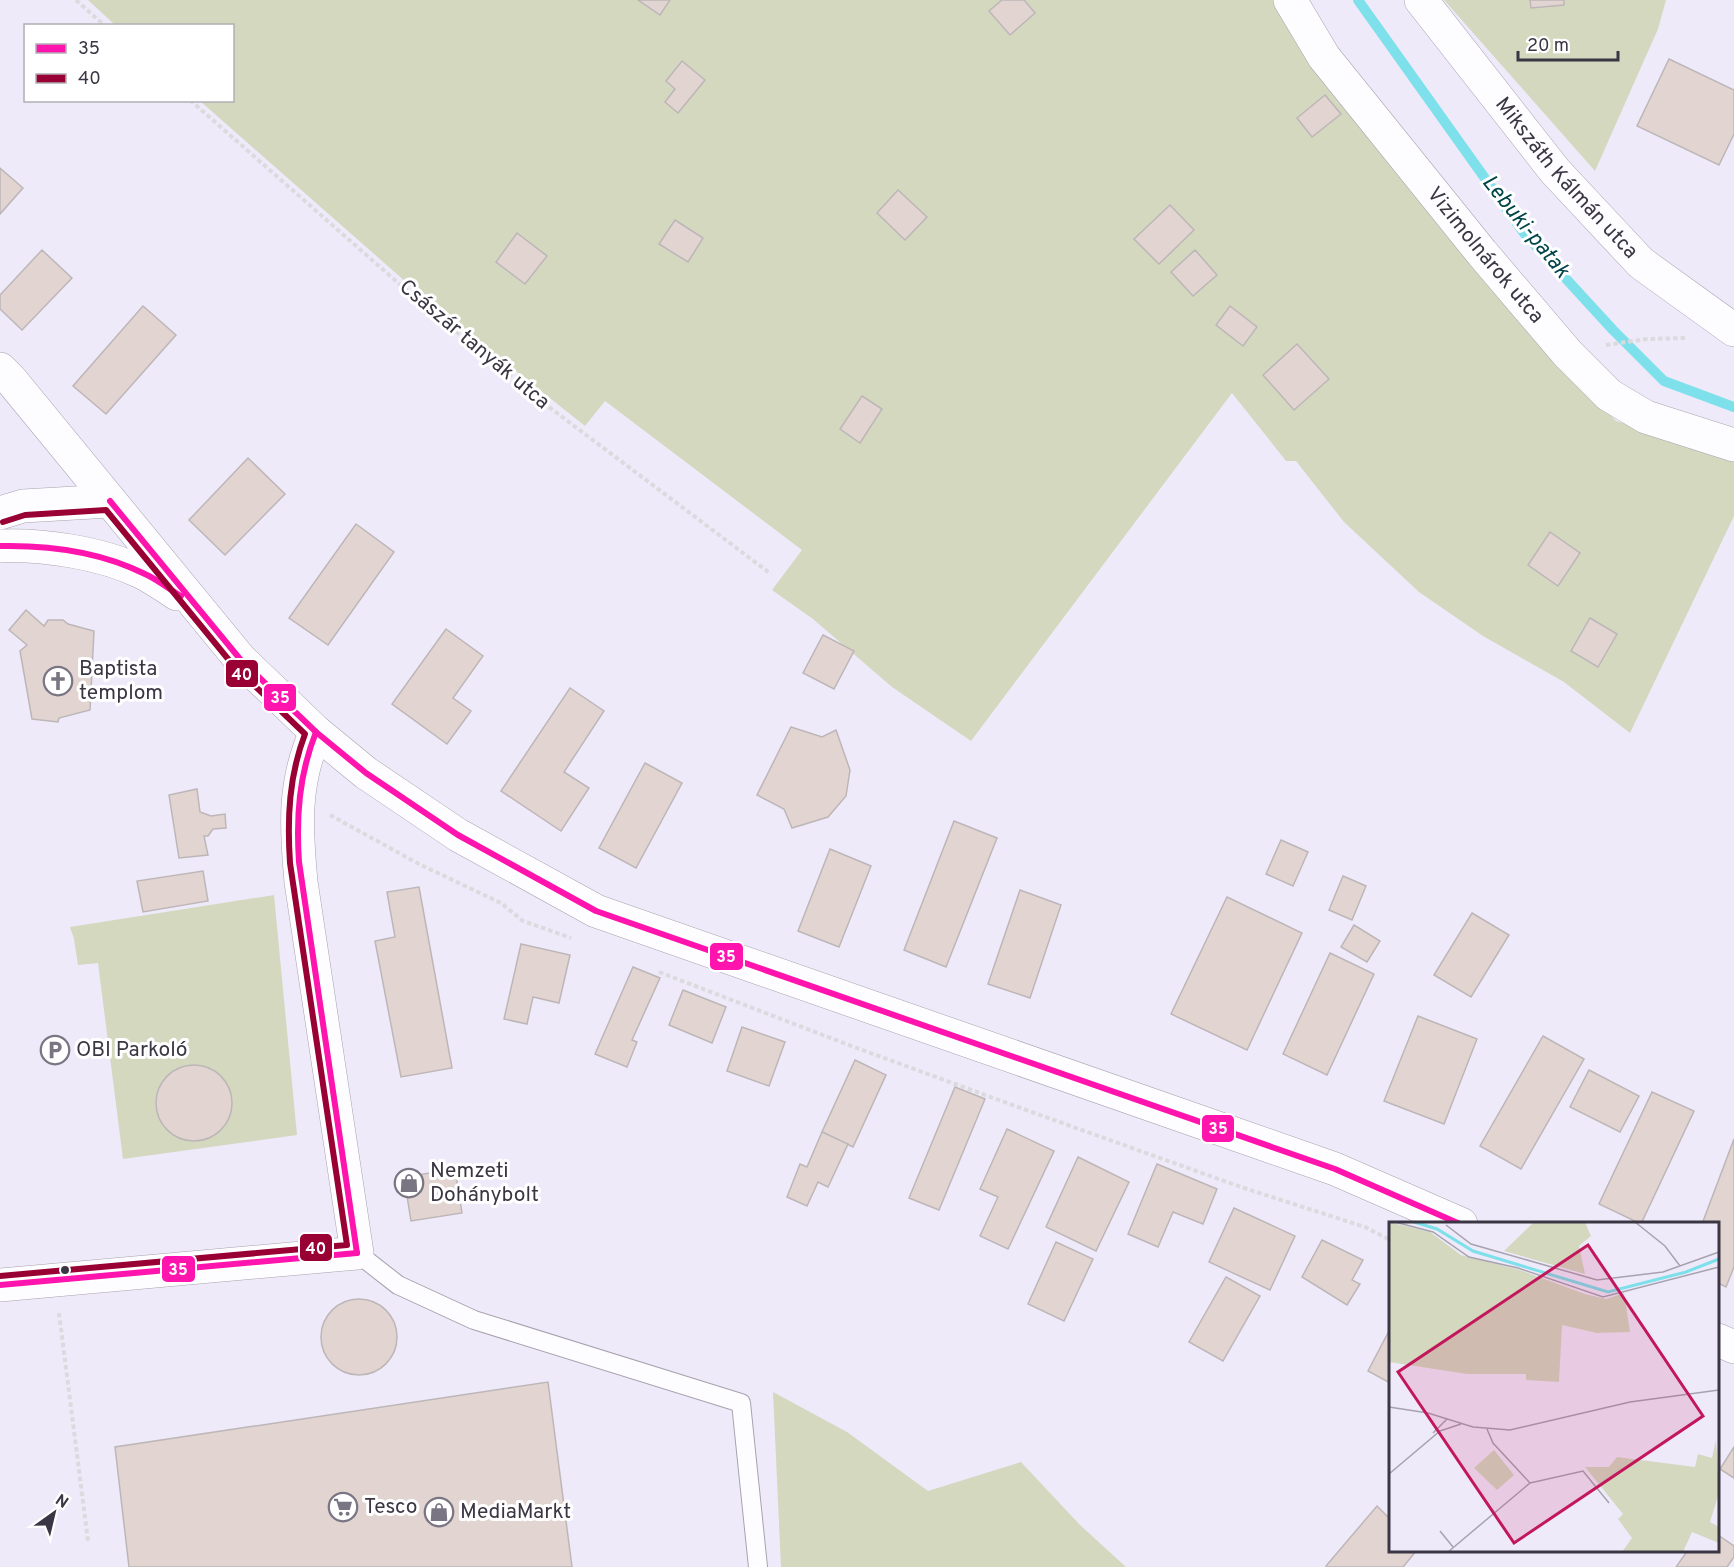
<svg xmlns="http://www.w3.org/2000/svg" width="1734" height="1567" font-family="Overpass,sans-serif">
  <rect width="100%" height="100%" fill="#efeaf9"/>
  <g fill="#d3d8bf">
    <polygon points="88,0 1276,0 1505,300 1616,421 1734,455 1734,516 1630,733 1564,682 1483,636 1419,592 1344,522 1296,461 1286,461 1232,393 971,741 892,687 813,619 772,590 802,550 605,401 585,426 423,297 200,101 232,100 232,26 115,25"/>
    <polygon points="1444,0 1666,0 1658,29 1595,171"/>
    <polygon points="274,895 297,1135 123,1159 98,963 78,965 74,939 70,927"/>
    <polygon points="773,1392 847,1432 928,1491 1021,1462 1080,1525 1126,1567 781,1567"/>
  </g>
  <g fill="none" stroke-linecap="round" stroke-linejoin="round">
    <polyline stroke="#7de0ea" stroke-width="10" points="1358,0 1524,233 1613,330 1664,381 1734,407"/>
  </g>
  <g fill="#e2d5d1" stroke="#bdb6b8" stroke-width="1.5">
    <polygon points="638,0 670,0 660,15"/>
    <polygon points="1002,0 1024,0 1035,13 1010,35 989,11"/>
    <polygon points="1530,0 1564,0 1564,5 1531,8"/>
    <polygon points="1669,59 1734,90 1734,134 1719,165 1637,126"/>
    <polygon points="682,61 705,80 678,113 665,102 675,89 666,81"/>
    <polygon points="1325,95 1341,114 1312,137 1297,118"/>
    <polygon points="0,168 23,188 0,214"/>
    <polygon points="898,190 927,217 905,240 877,213"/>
    <polygon points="1170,205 1194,230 1159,264 1134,239"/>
    <polygon points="675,220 703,238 688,262 659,244"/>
    <polygon points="517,233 547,256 525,284 496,262"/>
    <polygon points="42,250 72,278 22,330 0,309 0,295"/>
    <polygon points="1195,250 1217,275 1193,296 1171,272"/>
    <polygon points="143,306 176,335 106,414 73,386"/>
    <polygon points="1230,306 1257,327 1243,346 1216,325"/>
    <polygon points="1297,344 1329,379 1294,410 1263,375"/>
    <polygon points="862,396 882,409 860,443 840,429"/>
    <polygon points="248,458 285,494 225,555 189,520"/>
    <polygon points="356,524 394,552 328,645 289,618"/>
    <polygon points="1550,532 1580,553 1558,586 1528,565"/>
    <polygon points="26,610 44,626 48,620 63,620 68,624 94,631 90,710 59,718 58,722 32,719 20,651 27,645 9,630"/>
    <polygon points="1590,618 1617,634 1598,667 1571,651"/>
    <polygon points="446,629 483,656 453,698 471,711 447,744 392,704"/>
    <polygon points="823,635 854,651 834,689 803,673"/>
    <polygon points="570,688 604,711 564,772 589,788 561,831 501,791"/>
    <polygon points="791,727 822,737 836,730 850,770 846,796 828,817 792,828 784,809 757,795"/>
    <polygon points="645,763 682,783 636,868 599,848"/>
    <polygon points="197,789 200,812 211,816 225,814 226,828 213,829 208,836 204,836 208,855 179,858 169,795"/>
    <polygon points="954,821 997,838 946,967 904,950"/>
    <polygon points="1281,840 1308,852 1293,886 1266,874"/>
    <polygon points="830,849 871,866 839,947 798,931"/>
    <polygon points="203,871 208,901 143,912 137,881"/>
    <polygon points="1343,876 1366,886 1352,920 1329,910"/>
    <polygon points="419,887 452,1068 401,1077 375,941 395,937 387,892"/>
    <polygon points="1020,890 1061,905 1030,998 988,984"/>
    <polygon points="1227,897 1302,933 1247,1050 1171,1014"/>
    <polygon points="1472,913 1509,935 1471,997 1434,975"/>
    <polygon points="1354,925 1380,941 1367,962 1341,947"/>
    <polygon points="521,944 570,955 559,1003 533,997 527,1024 504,1019"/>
    <polygon points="1330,953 1374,974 1327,1075 1283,1054"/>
    <polygon points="633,967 660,978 632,1040 637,1042 627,1067 595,1054"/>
    <polygon points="683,990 726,1007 712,1043 669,1025"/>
    <polygon points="1418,1016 1477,1039 1444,1124 1384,1101"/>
    <polygon points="742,1027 785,1042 769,1086 727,1071"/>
    <polygon points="1543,1036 1584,1059 1521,1169 1480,1146"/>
    <polygon points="855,1060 886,1075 853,1147 822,1132"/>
    <circle cx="194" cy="1103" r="38"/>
    <polygon points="1589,1070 1639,1096 1620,1132 1570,1107"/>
    <polygon points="955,1087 985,1099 939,1210 909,1198"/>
    <polygon points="1652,1092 1694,1111 1641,1224 1599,1204"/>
    <polygon points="1007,1129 1054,1151 1008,1249 980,1236 998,1197 980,1189"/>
    <polygon points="822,1132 848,1144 828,1187 818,1182 807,1206 787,1197 800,1164 807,1167"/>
    <polygon points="1734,1139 1734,1267 1726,1287 1718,1283 1718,1224 1702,1224"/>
    <polygon points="1078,1157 1129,1182 1096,1251 1046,1227"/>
    <polygon points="1157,1164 1217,1189 1203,1224 1173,1212 1158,1247 1128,1234"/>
    <polygon points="455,1169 462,1213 411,1221 404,1177"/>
    <polygon points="1234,1208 1295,1236 1270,1290 1209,1262"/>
    <polygon points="1322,1240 1363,1260 1352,1280 1360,1284 1347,1305 1302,1277"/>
    <polygon points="1056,1242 1093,1259 1064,1321 1028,1304"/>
    <polygon points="1226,1277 1260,1296 1223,1361 1189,1342"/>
    <circle cx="359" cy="1337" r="38"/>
    <polygon points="1390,1329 1390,1383 1368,1371"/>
    <polygon points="548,1382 572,1567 129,1567 115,1447"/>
    <polygon points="1734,1447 1734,1478 1720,1469"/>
    <polygon points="1377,1506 1390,1519 1390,1550 1417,1550 1403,1567 1327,1567 1326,1566"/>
    <polygon points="1718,1535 1734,1546 1734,1557 1727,1567 1676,1567 1688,1550 1718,1550"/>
  </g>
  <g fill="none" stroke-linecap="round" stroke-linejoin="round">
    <g stroke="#a8a2af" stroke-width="20">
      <polyline id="lane" points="357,1253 398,1285 474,1320 741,1403 758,1567"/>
    </g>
    <g stroke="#a8a2af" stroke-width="34">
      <g id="street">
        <path id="s1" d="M1290,0L1324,57L1482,253L1568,354L1609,395L1646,417L1734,445"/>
        <path id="s2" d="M1421,0L1555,171L1641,263L1734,330"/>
        <polyline points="0,369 11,380 240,659 316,732 366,773 458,835 596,911 1335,1169 1461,1224"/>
        <polyline points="0,513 23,506 110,501"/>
        <path d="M0,546C43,544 102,553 141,572C153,578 165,586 177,594"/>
        <path d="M0,1285L357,1253L301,882C296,828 293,783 316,732"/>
        <polyline points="1718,1340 1734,1347"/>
      </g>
    </g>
    <g stroke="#dbdade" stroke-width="4" stroke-dasharray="4.5 3" stroke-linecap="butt">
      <polyline points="76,0 105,26"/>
      <polyline points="190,100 413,296 541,401 771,574"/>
      <polyline points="1606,345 1647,339 1685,338"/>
      <polyline points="330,815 419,864 501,903 523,921 571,938"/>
      <polyline points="659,972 854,1047 1051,1119 1241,1187 1365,1227 1390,1240"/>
      <polyline points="59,1313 88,1541"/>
    </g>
    <use href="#lane" stroke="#fdfcfe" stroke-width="18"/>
    <use href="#street" stroke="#fdfcfe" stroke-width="33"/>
    <g stroke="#fff" stroke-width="10">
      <g id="bus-1">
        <polyline points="110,501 240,659 316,732 366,773 458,835 596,911 1335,1169 1460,1224"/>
        <path d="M0,546C49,545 101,552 145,574C158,580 169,589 181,596"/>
        <path d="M316,732C299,775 296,816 299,862L357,1253"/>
        <polyline points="0,1285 357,1253"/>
      </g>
    </g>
    <g stroke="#fff" stroke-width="10">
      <path id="bus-2" d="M0,1276L347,1245L290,863C287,818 289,776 305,734L233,665L106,510L25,515L3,522"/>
    </g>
    <use href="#bus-1" stroke="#ff15ad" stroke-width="6"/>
    <use href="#bus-2" stroke="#903" stroke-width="6"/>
  </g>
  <defs>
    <g id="church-ring" transform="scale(1.5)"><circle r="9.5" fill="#fff" stroke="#7a7583" stroke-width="1.5"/><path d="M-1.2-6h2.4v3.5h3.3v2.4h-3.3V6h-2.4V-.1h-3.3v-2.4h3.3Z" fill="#7a7583"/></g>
    <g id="parking-ring" transform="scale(1.5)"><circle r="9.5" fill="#fff" stroke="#7a7583" stroke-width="1.5"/><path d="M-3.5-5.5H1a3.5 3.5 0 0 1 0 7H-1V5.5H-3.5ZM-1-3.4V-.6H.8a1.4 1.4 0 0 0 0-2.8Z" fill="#7a7583"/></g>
    <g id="shop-ring" transform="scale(1.5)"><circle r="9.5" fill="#fff" stroke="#7a7583" stroke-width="1.5"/><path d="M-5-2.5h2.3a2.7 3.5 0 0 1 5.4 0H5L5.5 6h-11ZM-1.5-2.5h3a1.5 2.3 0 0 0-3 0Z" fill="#7a7583"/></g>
    <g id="supermarket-ring" transform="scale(1.5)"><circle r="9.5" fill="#fff" stroke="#7a7583" stroke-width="1.5"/><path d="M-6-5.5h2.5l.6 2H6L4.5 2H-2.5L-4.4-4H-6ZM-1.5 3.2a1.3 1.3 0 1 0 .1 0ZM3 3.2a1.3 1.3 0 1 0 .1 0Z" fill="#7a7583"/></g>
  </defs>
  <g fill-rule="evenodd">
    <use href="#church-ring" x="58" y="681"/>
    <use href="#parking-ring" x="55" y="1050"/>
    <use href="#shop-ring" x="409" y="1183"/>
    <use href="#supermarket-ring" x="343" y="1507"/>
    <use href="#shop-ring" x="439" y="1512"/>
  </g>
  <circle fill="#3b3643" stroke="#fff" stroke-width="2" cx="65" cy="1270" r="5"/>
  <g text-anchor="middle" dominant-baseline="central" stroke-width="6" stroke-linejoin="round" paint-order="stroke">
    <g font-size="21" fill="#3b3643" stroke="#fff">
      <text stroke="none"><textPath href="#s2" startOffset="230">Mikszáth Kálmán utca</textPath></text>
      <text stroke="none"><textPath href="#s1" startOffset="322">Vizimolnárok utca</textPath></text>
      <text transform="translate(474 345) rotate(40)">Császár tanyák utca</text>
    </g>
    <g font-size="21" fill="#3b3643" stroke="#fff" text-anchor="start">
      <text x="79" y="669">Baptista<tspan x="79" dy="24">templom</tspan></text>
      <text x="76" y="1050">OBI Parkoló</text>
      <text x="430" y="1171">Nemzeti<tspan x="430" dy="24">Dohánybolt</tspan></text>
      <text x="364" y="1507">Tesco</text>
      <text x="460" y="1512">MediaMarkt</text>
    </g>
    <g font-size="22" font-style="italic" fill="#004548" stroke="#fff">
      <text transform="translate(1525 227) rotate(51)">Lebuki-patak</text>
    </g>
  </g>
  <g transform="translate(1389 1222)">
    <rect width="330" height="330" fill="#efeaf9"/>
    <path d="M0,0L41,10L72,33L131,48L196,72L217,77L235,71L241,110L208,111L173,103L170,160L137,158V152H78L0,140ZM145,0H196L202,14L190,24L196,52L115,29ZM327,218L330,271L321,300L330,305V321L303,310L294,330H233L243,316L229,297L234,292L196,245H220L228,235L306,245L309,232L323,236ZM105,228L125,253L108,268L85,246Z" fill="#d3d8bf"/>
    <path fill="none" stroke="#7de0ea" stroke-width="3" d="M25,0L48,7L84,29L219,70L297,50L330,37"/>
    <path fill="none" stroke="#a7a2b0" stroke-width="1.5" d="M6,0L44,10L80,35L129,46L214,75L330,45M246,0L276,24L291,44M57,3L82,22L208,58L274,50L330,30M0,185L39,191L84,205L121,208L241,180L330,168M98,207L104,221L141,261M44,211L58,197M0,252L51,209L72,202M141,261L194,249L220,281M51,309L64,325M59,330L141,261"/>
    <path fill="#c2185b" fill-opacity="0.15" stroke="#c2185b" stroke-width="3" d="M199,23L314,194L125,321L9,150Z"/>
    <rect width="330" height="330" fill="none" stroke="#3b3643" stroke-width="3"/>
  </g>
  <g stroke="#fff" stroke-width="2">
    <rect x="225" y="659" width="34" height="29" rx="6" fill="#903"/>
    <rect x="263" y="683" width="34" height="29" rx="6" fill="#ff15ad"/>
    <rect x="709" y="942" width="35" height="29" rx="6" fill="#ff15ad"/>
    <rect x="1201" y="1114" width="34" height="29" rx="6" fill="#ff15ad"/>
    <rect x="299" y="1233" width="34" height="29" rx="6" fill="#903"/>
    <rect x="161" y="1255" width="35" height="28" rx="6" fill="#ff15ad"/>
  </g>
  <g font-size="16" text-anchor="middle" font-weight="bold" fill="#fff">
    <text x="242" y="680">40</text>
    <text x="280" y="703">35</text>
    <text x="726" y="962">35</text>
    <text x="1218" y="1134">35</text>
    <text x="316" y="1254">40</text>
    <text x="178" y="1275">35</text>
  </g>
  <rect x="24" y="24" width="210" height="78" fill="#ffffff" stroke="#b1afb4" stroke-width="1.5"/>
  <rect x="36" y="44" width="30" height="9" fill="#ff15ad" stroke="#b1afb4" stroke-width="1.5"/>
  <text x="78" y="54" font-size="18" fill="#3b3643">35</text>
  <rect x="36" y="74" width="30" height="9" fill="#990033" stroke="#b1afb4" stroke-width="1.5"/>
  <text x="78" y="84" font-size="18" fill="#3b3643">40</text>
  <g transform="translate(54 1513) rotate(34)" stroke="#ffffff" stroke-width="4.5" paint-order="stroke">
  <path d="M0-4.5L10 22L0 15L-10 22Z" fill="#3b3643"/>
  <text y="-9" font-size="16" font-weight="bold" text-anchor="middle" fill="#3b3643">N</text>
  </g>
  <path d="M1518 51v9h100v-9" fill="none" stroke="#3b3643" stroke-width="3"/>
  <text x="1527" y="51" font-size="18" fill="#3b3643" stroke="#ffffff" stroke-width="4.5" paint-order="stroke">20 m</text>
</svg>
